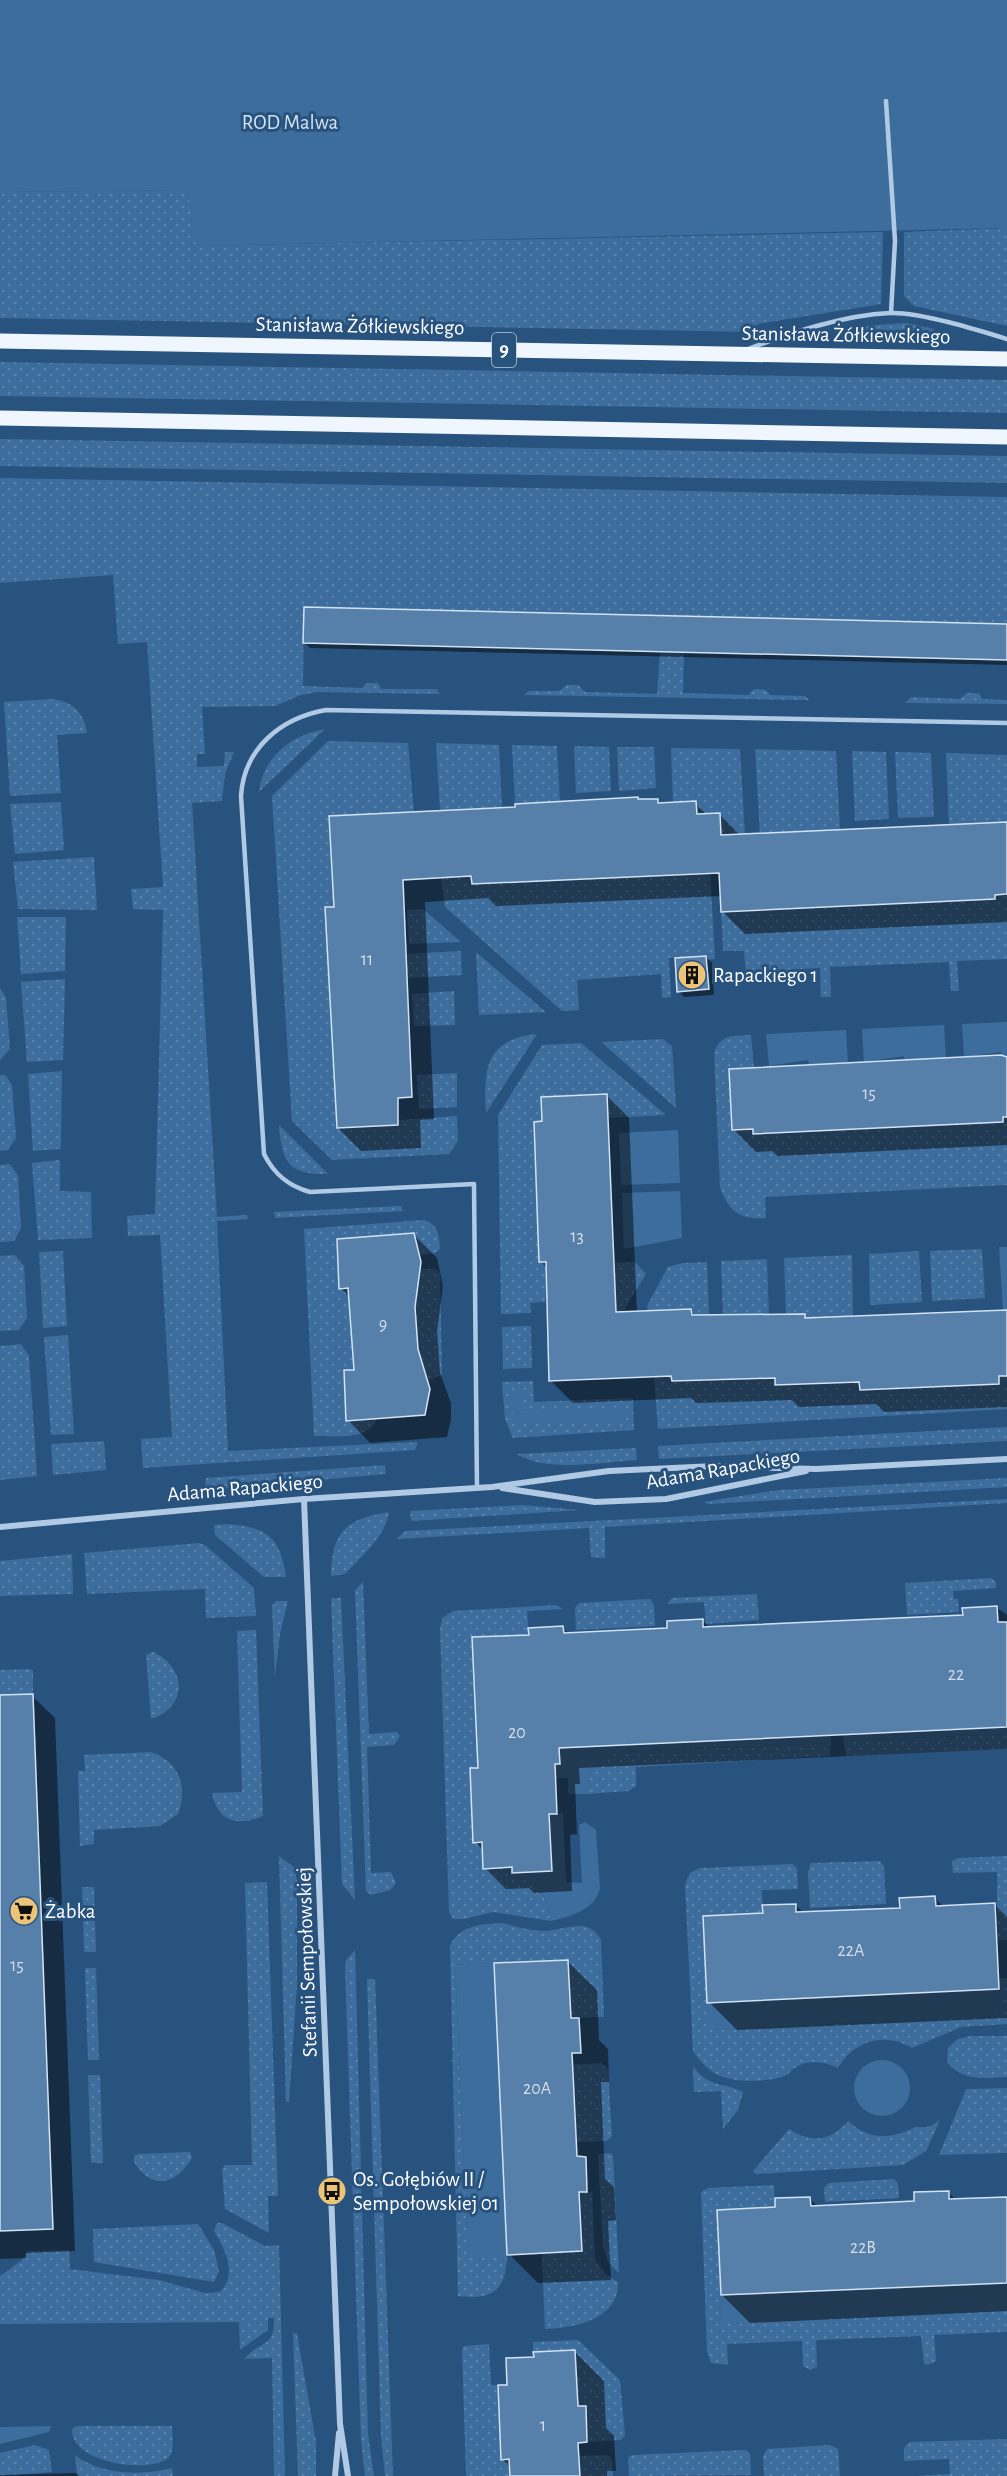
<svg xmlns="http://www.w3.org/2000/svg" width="1007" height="2476" font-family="'Alegreya Sans',sans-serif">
  <defs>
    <pattern id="grass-dots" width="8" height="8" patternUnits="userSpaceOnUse" patternTransform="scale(1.5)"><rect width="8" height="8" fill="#3d6d9c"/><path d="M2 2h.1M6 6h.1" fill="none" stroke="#5a83ab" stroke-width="1.8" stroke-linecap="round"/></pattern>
  </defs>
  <rect width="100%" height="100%" fill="#29537f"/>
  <g fill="url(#grass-dots)">
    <polygon points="188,190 197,246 883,232 881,304 758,324 754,332 0,318 0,192"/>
    <polygon points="1007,228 1007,326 914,306 904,296 904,232"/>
    <polygon points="906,323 934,329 935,335 851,334 853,329 876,325"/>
    <polygon points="0,362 1007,380 1007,413 0,396"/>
    <polygon points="0,439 1007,456 1007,483 0,466"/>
    <polygon points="0,478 1007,497 1007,624 685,616 683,693 748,695 754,689 766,690 770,695 805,696 809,700 524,695 529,691 559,691 567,685 578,685 585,692 657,694 660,652 304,608 303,686 363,688 366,683 378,683 381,689 436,689 440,694 317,692 301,695 275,706 202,707 205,754 197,754 197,767 224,766 225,752 234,752 225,774 222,801 192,803 217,1217 247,1215 248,1219 217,1221 228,1451 418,1442 415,1450 143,1468 141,1439 172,1437 160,1235 128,1236 127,1216 155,1214 163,910 133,909 131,889 163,887 147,642 118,644 113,575 0,583"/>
    <polygon points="967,693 979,693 982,699 1007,700 1007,704 905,703 911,697 960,699"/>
    <path d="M53,699C73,702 84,713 87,733L57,735L61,793L10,796L4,702Z"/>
    <path d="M325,729L259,792C263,757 291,735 325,729Z"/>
    <polygon points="328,741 408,743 414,812 329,816 334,907 325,908 328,965 338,965 330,989 337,1128 398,1126 398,1120 457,1116 458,1141 449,1154 332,1160 292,1121 272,796"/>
    <polygon points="436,743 499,745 502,807 440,810"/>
    <polygon points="512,745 557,746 560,802 515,804"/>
    <polygon points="574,746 609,747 611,791 576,793"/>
    <polygon points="617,747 654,747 656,788 619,791"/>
    <polygon points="671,748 740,749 745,835 721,836 720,813 697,814 673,802"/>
    <polygon points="755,749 836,751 840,830 760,836"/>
    <polygon points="852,751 886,752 889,819 855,821"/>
    <polygon points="895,752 931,753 934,817 898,818"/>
    <polygon points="946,753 1007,755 1007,822 949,828"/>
    <polygon points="61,802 64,850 15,854 10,804"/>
    <polygon points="94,857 97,910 18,909 13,862"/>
    <polygon points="710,873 715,959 707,960 706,956 669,958 671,997 662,998 661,974 577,980 579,1010 562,1011 445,907 441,878 471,876 472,884"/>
    <polygon points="1007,894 1007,959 957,961 959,991 951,991 949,962 830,967 831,997 821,997 820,968 746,972 744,951 723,951 721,905 746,911 995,899 995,895"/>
    <polygon points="423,909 461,942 409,944 407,910"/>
    <polygon points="17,917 66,917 65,971 21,974"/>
    <polygon points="461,951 462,975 407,978 406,954"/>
    <polygon points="476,952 546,1012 479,1015"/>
    <polygon points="65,979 63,1060 27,1062 21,982"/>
    <polygon points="0,988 6,998 10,1049 0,1060"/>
    <polygon points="454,991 455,1025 414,1026 412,994"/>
    <path d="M537,1034L486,1113C483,1069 486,1039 537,1034Z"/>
    <path d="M751,1035L754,1068L729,1069L732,1130L753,1129L754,1134L810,1131L848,1124L849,1130L907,1127V1122L945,1120L946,1125L1003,1122V1117H1007V1185L765,1197L766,1218C740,1220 728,1211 720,1187L714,1053C720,1034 734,1036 751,1035Z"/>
    <polygon points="663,1039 672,1046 676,1108 601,1042"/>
    <polygon points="581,1043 666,1115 608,1118 607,1094 541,1097 542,1121 534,1122 539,1262 547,1262 548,1289 546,1290 545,1302 530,1303 531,1313 501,1314 498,1115 542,1045"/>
    <polygon points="62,1071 61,1149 33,1151 28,1074"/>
    <polygon points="457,1073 457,1107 419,1109 417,1075"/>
    <polygon points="0,1075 5,1075 12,1085 16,1138 8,1150 0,1151"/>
    <path d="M279,1125L328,1174C288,1175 282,1162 279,1125Z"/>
    <polygon points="60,1160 60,1191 91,1192 92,1238 38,1240 32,1163"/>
    <polygon points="10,1164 18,1176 21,1228 14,1241 0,1242 0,1165"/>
    <polygon points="401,1206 403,1211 275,1218 274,1212"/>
    <path d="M423,1220C439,1224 439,1235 440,1249L435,1253L420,1255L414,1234L337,1239L339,1288H348L354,1370L344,1371L346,1420L377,1418C369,1442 335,1435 314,1436L304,1229Z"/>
    <polygon points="982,1249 985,1298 932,1301 930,1251"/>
    <polygon points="63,1251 67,1326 43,1328 39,1252"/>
    <polygon points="919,1251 922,1302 870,1305 869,1254"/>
    <polygon points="15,1255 24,1266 27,1318 19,1330 0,1331 0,1256"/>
    <polygon points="852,1255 853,1316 828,1317 806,1325 805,1314 786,1315 784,1258"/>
    <polygon points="767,1259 769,1316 723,1314 721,1261"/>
    <polygon points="635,1262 646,1274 625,1308 625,1316 616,1316 614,1263"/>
    <polygon points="707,1262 709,1314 692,1315 691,1309 648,1318 647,1306 668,1267 683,1263"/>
    <polygon points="421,1269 436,1269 440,1273 442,1375 429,1380 421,1359 419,1358 414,1291 418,1290"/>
    <polygon points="531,1326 532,1368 503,1369 502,1327"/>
    <polygon points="68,1335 74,1434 51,1435 44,1337"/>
    <polygon points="21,1344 29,1356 37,1476 0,1480 0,1346"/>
    <polygon points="671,1376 672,1381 775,1377 776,1385 859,1382 860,1390 904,1389 904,1380 955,1386 999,1384 999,1376 1007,1376 1007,1409 658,1429 654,1377"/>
    <polygon points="533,1381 534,1402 633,1398 634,1430 513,1438 505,1419 502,1382"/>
    <polygon points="1007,1427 1007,1441 659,1459 658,1446"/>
    <polygon points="104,1441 106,1470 53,1475 51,1444"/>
    <path d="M636,1448L637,1460C602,1462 547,1473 517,1454Z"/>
    <polygon points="385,1465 386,1474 205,1490 206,1478"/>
    <polygon points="1007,1478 1007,1487 709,1504 703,1502 779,1490"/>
    <polygon points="1007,1499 1007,1503 605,1527 605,1558 591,1557 589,1528 397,1539 405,1531"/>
    <polygon points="522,1505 580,1510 411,1521 410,1511"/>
    <path d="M389,1512C386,1536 361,1557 345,1574L331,1576C332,1531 346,1519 389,1512Z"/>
    <path d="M226,1524C267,1527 280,1536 286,1577H264L215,1535L214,1525Z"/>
    <polygon points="199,1543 205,1545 254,1588 256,1616 206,1618 205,1589 87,1594 84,1553"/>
    <polygon points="72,1554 73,1594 0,1596 0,1561"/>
    <polygon points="991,1578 996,1582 996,1588 953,1591 954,1599 958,1599 959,1612 907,1615 905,1583"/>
    <polygon points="363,1582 369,1734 397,1732 400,1736 394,1745 367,1747 371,1873 391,1872 396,1883 390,1890 371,1895 366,1891 355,1590"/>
    <polygon points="757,1594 759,1620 706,1624 704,1602 667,1604 672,1598"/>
    <polygon points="331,1598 341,1598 355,1900 342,1884"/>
    <polygon points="650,1599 654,1605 655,1626 576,1630 575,1608 579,1603"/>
    <polygon points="276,1601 288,1601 280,1634 275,1677 272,1606"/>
    <path d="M556,1605L563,1609L527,1611L529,1635L472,1638L478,1768L470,1769L473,1842H482L483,1868L512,1867V1873C539,1886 546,1891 551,1921L493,1912L464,1919H453L449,1912L440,1629L442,1618L453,1611Z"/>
    <path d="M256,1630L263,1816C239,1826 218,1823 212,1793L242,1792L237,1631Z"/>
    <path d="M153,1652C187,1668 188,1707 151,1719L146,1655Z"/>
    <polygon points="30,1669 33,1671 33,1694 0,1695 0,1670"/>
    <polygon points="1007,1734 1007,1749 846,1756 844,1741"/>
    <path d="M831,1743L830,1756L636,1767V1786L629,1791L585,1794C589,1771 595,1759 619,1752Z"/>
    <path d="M151,1752C180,1762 188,1787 178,1814L160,1826L94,1830V1844L80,1846L78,1771H85L84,1755Z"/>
    <polygon points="279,1856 294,1867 297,1881 297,1984 289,2102 286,2102"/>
    <polygon points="1007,1856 1007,1940 997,1940 997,1872 953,1873 952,1861 958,1858"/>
    <polygon points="879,1861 884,1866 886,1904 810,1908 808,1872 811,1863"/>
    <path d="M792,1864L797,1868L798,1889L762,1890L763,1913L704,1916L709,2030L1000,2016L999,1978H1007V2024L961,2027L912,2048C885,2031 853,2041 838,2068C823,2061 808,2059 793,2069C790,2072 787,2076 782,2077C765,2082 732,2083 716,2074C707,2069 699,2060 693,2051L685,1884L690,1873L700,1868Z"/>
    <polygon points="267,1882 278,2196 268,2196 269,2233 225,2209 222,2169 225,2165 252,2165 245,1883"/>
    <polygon points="82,1887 94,1887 96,1952 84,1952"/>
    <path d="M503,1923C516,1927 532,1931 545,1931C565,1930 589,1916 601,1940L604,2017L571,2018L568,1960L455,1965L468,2256L507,2255C506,2291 493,2300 458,2296L450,1946C459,1925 482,1924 503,1923Z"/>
    <polygon points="355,1950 368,2434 374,2476 365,2476 361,2440 345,1969 346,1960"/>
    <polygon points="85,1968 96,1968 99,2060 88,2060"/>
    <polygon points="367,1979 375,1979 393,2476 385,2476 381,2435"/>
    <path d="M971,2036H1007V2077C984,2078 963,2082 947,2062L948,2048L958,2039Z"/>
    <polygon points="602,2063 608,2069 612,2136 607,2141 577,2142 573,2067 565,2065"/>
    <path d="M693,2066C708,2088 724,2082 743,2092L738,2110L723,2129L721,2091L694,2092Z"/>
    <polygon points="88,2075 100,2075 103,2163 91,2163"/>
    <polygon points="1007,2088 1007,2153 939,2155 966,2089"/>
    <path d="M940,2120L926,2151L903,2165L756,2174L753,2171L789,2129C811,2144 832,2141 848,2121C870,2141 889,2139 914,2128C918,2126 923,2128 928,2127C932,2126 937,2122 940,2120Z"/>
    <path d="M190,2152L192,2158C176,2184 153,2192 134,2162V2156L138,2154Z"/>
    <polygon points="610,2153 613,2155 619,2273 608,2262 603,2246 598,2154"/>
    <polygon points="894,2179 898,2184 899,2198 825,2202 824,2188 829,2183"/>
    <polygon points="774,2185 775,2207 717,2210 722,2323 1007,2311 1007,2332 934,2335 936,2361 928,2365 924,2364 921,2336 816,2340 817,2367 810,2370 803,2366 802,2341 727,2344 728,2365 711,2363 707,2352 701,2192 708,2188"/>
    <path d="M579,2192H592L595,2260L606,2275L618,2282C619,2320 574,2328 545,2329L542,2254L582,2251Z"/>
    <path d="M217,2223H222L265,2246L279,2245L285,2476H274L272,2358L244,2359C260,2340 275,2349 274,2318H268V2330L240,2350L239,2322L0,2324V2276L22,2260L28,2251L69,2250L70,2269L159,2280L205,2293L220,2292C238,2274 225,2249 214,2231Z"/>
    <polygon points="198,2224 214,2250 219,2271 214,2282 94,2262 93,2229"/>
    <polygon points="293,2333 297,2334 316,2442 316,2476 298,2476"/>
    <polygon points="578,2340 620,2380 625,2435 621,2440 587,2442 586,2406 578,2406 575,2351 533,2352 533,2342"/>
    <polygon points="489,2344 491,2385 498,2385 501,2459 509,2459 510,2476 466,2476 462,2349 464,2346"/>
    <path d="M78,2426H172C172,2434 174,2446 171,2454C161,2476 69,2465 72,2429Z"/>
    <polygon points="1007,2439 1007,2476 916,2476 950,2474 949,2459 904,2461 904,2448 910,2442"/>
    <polygon points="35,2445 49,2450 52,2472 0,2476 0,2453"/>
    <polygon points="830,2445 838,2449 840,2476 764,2476 763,2456 767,2449"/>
    <polygon points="744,2450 750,2453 751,2475 629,2476 628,2458 632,2455"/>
    <path d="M75,2455C100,2475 143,2476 172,2468L173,2476H77Z"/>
    <polygon points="607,2455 612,2460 613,2476 580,2476 579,2456"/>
  </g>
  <g fill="#3d6d9c">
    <polygon points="0,0 1007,0 1007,228 196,246 188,190 0,192"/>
    <polygon points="1007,1022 1007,1057 1002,1057 1001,1052 964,1057 962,1024"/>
    <polygon points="944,1025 946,1059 905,1062 904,1056 864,1062 862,1029"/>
    <polygon points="846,1030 848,1064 809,1065 808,1060 769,1066 766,1034"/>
    <polygon points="678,1130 680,1183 621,1185 619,1133"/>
    <polygon points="680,1191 682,1238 624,1249 622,1193"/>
    <polygon points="1007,1247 1007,1310 1003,1310 999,1247"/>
    <polygon points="521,1392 523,1411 526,1413 622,1407 624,1420 524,1424 517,1421 512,1412 512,1393"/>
    <polygon points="1007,1727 1007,1734 844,1741 843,1735"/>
    <path d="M831,1736V1743L619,1752C595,1759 589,1771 585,1794H568V1778L540,1779L539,1765L560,1764L559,1748Z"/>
    <path d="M563,1813L566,1882L582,1883L579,1825L585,1822L596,1830L600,1888C596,1910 569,1917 551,1921C546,1891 539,1886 512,1873L552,1871L549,1814Z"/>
    <polygon points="494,1963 507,2255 468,2257 455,1965"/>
    <polygon points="999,1989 1000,2016 708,2030 707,2003"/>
    <circle cx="882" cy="2088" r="28"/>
    <polygon points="1007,2283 1007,2311 722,2324 721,2295"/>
    <polygon points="51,2426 49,2432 0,2444 0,2427"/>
  </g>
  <g fill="#0007">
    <polygon points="1007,626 1007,665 310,648 304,642"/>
    <polygon points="638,798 640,801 658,800 662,804 695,803 707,815 720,815 741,836 1007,824 1007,922 745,934 722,911 722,896 496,906 488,898 425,902 434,1119 420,1120 421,1148 361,1151 338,1128 335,909 516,808"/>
    <polygon points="706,957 712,963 714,995 684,997 678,991"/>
    <polygon points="1007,1058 1007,1145 778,1156 772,1151 756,1152 733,1129"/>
    <polygon points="606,1095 629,1118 637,1313 691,1311 696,1316 804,1316 808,1319 1007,1311 1007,1407 884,1412 876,1404 799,1407 792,1400 696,1403 691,1398 573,1403 550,1380 547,1268 541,1262 544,1123"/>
    <polygon points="414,1235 437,1258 443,1286 437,1331 440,1373 451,1403 451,1419 447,1437 370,1443 348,1420 355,1371 350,1298 341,1288"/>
    <polygon points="997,1608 1007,1615 1007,1749 579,1768 580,1784 575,1784 577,1834 570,1835 572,1891 534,1893 529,1888 506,1889 485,1868 484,1851 475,1842 479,1769 530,1636 563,1628 570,1635 669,1630 702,1620 710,1628 964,1617"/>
    <polygon points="32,1696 55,1718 75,2251 26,2253 26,2258 0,2259 0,1697"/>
    <polygon points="934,1898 944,1907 994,1904 1007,1917 1007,2018 737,2030 709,2002 764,1914 795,1905 804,1913 901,1909"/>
    <polygon points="567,1961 597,1990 599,2040 608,2049 609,2082 601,2082 605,2179 614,2187 616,2220 608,2221 611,2280 538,2283 509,2254"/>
    <polygon points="948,2192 956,2200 1007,2198 1007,2311 750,2323 722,2295 776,2209 810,2199 818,2207 916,2202"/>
    <polygon points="575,2352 604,2381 606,2428 614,2436 616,2471 607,2471 607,2476 511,2476 511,2468 502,2459 509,2386 535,2358"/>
    <polygon points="76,2473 79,2476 0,2476 0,2475"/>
  </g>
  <g fill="#567fa9" stroke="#d2e3f4" stroke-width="1.5">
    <polygon points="304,607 1007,624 1007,660 303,643"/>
    <polygon points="638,797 638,799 658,799 658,803 696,801 697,814 720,813 721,835 1007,822 1007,894 995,895 995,899 721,912 719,873 472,884 471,876 403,880 412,1097 398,1098 398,1125 337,1128 325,907 334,907 329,816 515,807 515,804"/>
    <polygon points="706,956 709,989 677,992 675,958"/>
    <polygon points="1001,1055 1007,1057 1007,1117 1003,1117 1003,1122 753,1134 753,1129 732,1130 729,1069"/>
    <polygon points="607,1094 616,1312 691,1309 692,1315 805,1314 805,1318 1007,1310 1007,1376 999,1376 999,1384 860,1390 859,1382 775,1385 775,1378 672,1381 671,1376 549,1381 546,1262 539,1262 534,1122 542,1121 541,1097"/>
    <polygon points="414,1233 421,1262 415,1307 418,1349 430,1389 425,1415 346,1421 344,1370 354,1370 348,1288 339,1289 337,1239"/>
    <polygon points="997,1606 998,1622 1007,1622 1007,1727 559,1748 560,1764 555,1764 557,1814 549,1814 552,1871 512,1873 512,1867 483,1869 482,1842 473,1843 470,1768 478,1768 472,1637 529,1635 528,1628 563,1626 564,1633 667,1628 667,1621 703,1619 703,1627 963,1615 962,1608"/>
    <polygon points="33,1694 53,2229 0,2231 0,1695"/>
    <polygon points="935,1896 936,1906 995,1903 999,1989 707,2003 703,1916 763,1913 762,1905 796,1904 796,1912 900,1908 899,1898"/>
    <polygon points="568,1960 571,2018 579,2018 581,2053 572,2053 577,2156 586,2157 587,2192 579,2192 582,2251 507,2255 494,1963"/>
    <polygon points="949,2191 949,2199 1007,2197 1007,2283 721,2295 717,2210 775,2207 775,2198 810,2197 811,2206 914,2201 914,2192"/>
    <polygon points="575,2350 578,2406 586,2406 587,2442 578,2443 580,2476 510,2476 509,2459 501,2460 498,2385 507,2385 506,2358 534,2357 533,2352"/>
  </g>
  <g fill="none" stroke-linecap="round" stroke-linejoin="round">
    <g stroke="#b0cae5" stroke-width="4.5">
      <polyline points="886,101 895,241 891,313"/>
      <path d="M748,349C791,333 843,315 890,313C920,312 978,330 1007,339"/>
      <path d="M477,1488L474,1184L310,1192C288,1186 274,1174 264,1154L241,796C244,748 281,718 326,710L1007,723"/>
    </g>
    <g stroke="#b0cae5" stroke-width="6">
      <polyline points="502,1488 595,1502 666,1499 806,1471"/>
      <polyline points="304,1499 340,2424 348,2476"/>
      <polyline points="0,1527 304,1499 492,1487 609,1471 715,1466 816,1469 1007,1459"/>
      <polyline points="335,2476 339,2433"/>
    </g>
    <g stroke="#f0f6fd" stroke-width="15">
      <polyline points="0,341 1007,359"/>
      <polyline points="0,418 1007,437"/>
    </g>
  </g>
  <defs>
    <g id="building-disc" transform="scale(1.5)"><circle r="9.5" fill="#ecc477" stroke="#29537f"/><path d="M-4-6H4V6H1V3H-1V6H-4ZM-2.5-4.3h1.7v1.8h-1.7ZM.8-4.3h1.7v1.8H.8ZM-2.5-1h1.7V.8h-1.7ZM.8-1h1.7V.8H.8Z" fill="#111"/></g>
    <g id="supermarket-disc" transform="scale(1.5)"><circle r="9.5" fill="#ecc477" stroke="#29537f"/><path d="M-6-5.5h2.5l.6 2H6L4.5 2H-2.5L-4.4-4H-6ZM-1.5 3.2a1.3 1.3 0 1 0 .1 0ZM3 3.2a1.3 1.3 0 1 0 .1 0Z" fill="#111"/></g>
    <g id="bus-disc" transform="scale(1.5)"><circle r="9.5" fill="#ecc477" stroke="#29537f"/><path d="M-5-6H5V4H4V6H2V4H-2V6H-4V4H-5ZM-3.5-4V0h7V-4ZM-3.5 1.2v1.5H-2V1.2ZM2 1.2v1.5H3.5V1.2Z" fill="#111"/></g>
  </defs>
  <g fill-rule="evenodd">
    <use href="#building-disc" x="692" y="975"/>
    <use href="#supermarket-disc" x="24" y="1911"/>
    <use href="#bus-disc" x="332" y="2191"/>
  </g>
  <g text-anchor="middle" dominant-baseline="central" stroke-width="6" stroke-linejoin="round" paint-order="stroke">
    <g font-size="18" fill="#d5dfea">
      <text x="367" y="960">11</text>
      <text x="869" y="1094">15</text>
      <text x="577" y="1237">13</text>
      <text x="383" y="1325">9</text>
      <text x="956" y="1675">22</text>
      <text x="517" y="1733">20</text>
      <text x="851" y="1951">22A</text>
      <text x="17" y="1966">15</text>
      <text x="537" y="2089">20A</text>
      <text x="863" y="2248">22B</text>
      <text x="543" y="2426">1</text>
    </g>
    <rect fill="#29537f" stroke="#bfcbd9" stroke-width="1.5" x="492" y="333" width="24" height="34" rx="4.5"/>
    <g font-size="20" font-weight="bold" fill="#fff">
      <text x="504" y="350">9</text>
    </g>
    <g font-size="21" fill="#d2e3f4" stroke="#29537f">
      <text x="290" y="122">ROD Malwa</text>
    </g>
    <g font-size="21" fill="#fff" stroke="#29537f">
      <text transform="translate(360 326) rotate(1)">Stanisława Żółkiewskiego</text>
      <text transform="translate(846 335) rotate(1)">Stanisława Żółkiewskiego</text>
      <text transform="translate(723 1469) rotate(-10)">Adama Rapackiego</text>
      <text transform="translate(245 1488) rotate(-5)">Adama Rapackiego</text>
      <text transform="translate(307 1962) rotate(-92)">Stefanii Sempołowskiej</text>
    </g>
    <g font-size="21" fill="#fff" stroke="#29537f" text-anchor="start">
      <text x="713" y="975">Rapackiego 1</text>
      <text x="45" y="1911">Żabka</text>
      <text x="353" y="2179">Os. Gołębiów II /<tspan x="353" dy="24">Sempołowskiej 01</tspan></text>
    </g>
  </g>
</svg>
